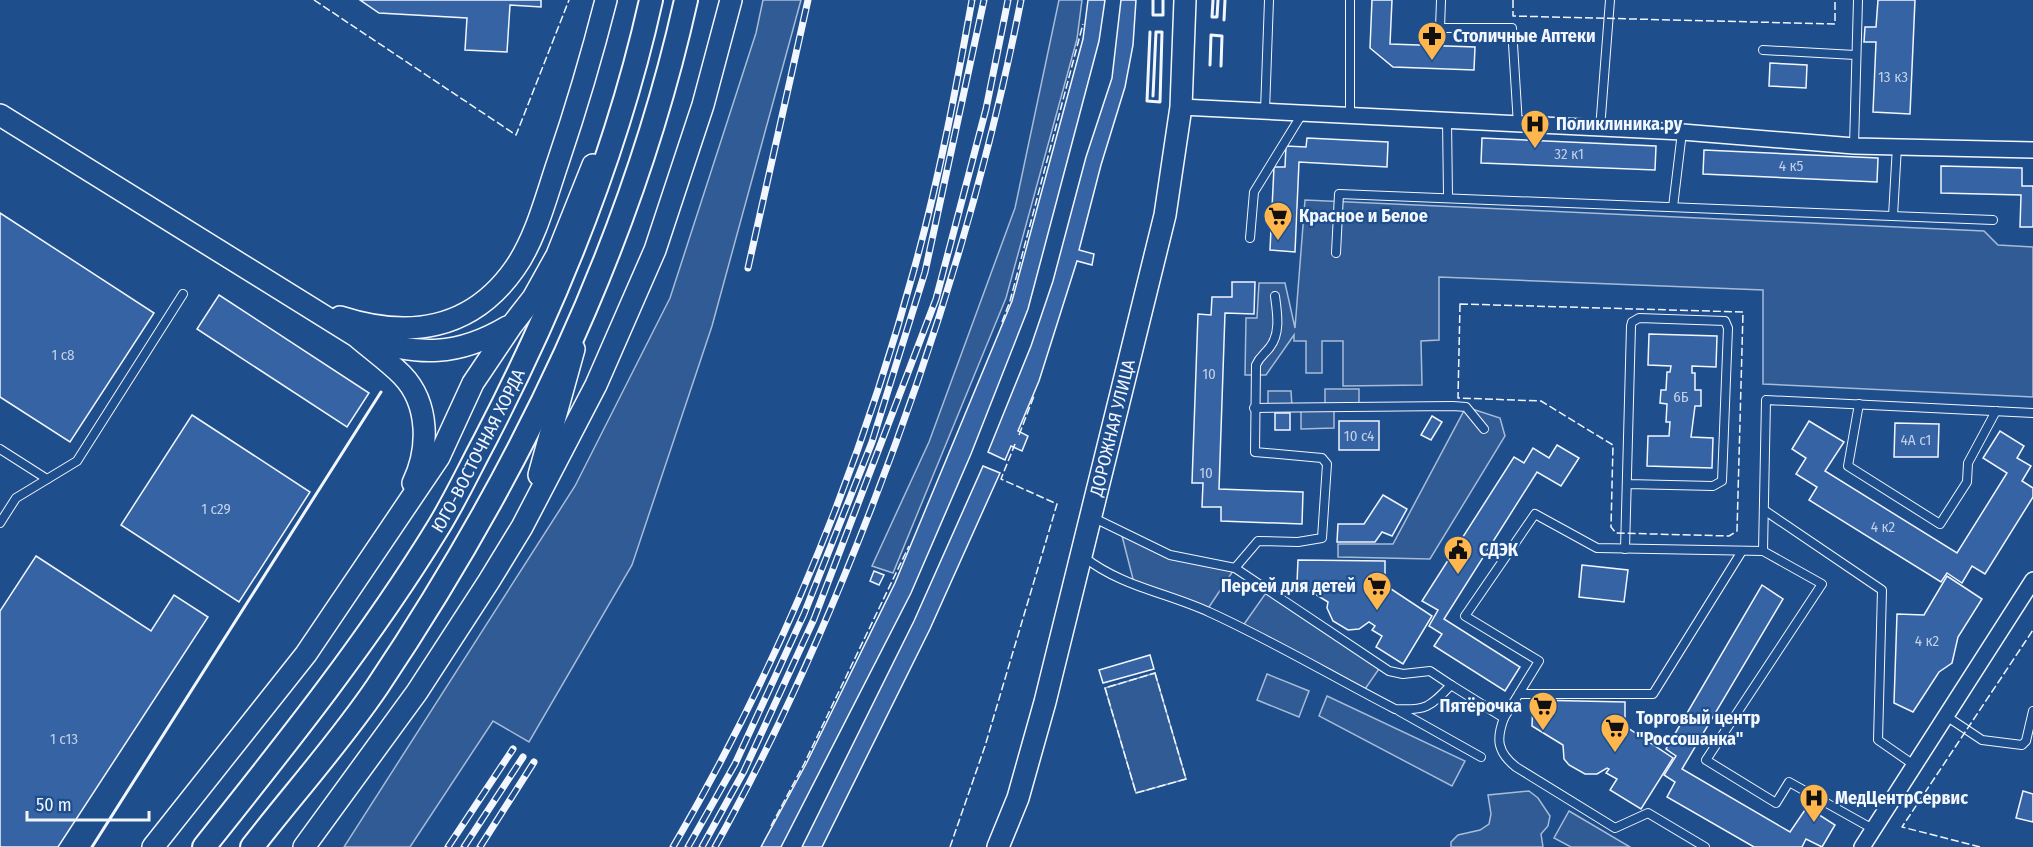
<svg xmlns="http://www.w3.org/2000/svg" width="2033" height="847" font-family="'Fira Sans Condensed',sans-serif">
  <rect width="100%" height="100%" fill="#1f4e8c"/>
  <g fill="#305b95" stroke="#a8bbd7" stroke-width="1.5">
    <polygon points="763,0 801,0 712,326 632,565 529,742 493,721 410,847 344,847 575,486 670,298 756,33"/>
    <polygon points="1059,0 1082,0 1077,39 1006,298 893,573 872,566 929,442 1015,208"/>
    <polygon points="1305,200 1984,231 1998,245 2033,247 2033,397 1763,384 1763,290 1439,277 1439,340 1421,341 1422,385 1343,386 1343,341 1322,341 1322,373 1306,373 1306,341 1294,341 1294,335 1266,375 1245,375 1246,318 1257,318 1259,283 1285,283 1295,328"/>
    <polygon points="1325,389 1359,389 1359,407 1334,407 1334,428 1301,429 1301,407 1325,407"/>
    <polygon points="1268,391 1291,391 1292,407 1268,407"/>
    <polygon points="1466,407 1500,418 1505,436 1430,559 1338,557 1338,544 1393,544"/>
    <polygon points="1121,532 1170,555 1235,568 1207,610 1134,583"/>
    <polygon points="1268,590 1381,666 1363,692 1242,627"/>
    <polygon points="1155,673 1186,779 1136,793 1105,688"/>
    <polygon points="1267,674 1309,691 1299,717 1257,700"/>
    <polygon points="1327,696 1465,761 1452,786 1319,716"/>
    <polygon points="1529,791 1538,798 1550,816 1548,826 1541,834 1543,847 1451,847 1451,842 1458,835 1480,830 1489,824 1491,814 1488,795"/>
    <polygon points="1569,811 1630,847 1571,847 1554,838"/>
  </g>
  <g fill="#3563a3" stroke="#f2f6ff" stroke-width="1.5">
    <polygon points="360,0 541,0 541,7 510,5 507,52 465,50 467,18 379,13"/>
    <polygon points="1088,0 1105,0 1099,41 1028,309 971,454 911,593 781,847 761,847 806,764 895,583 1012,301 1083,39"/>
    <polygon points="1121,0 1136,0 1133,45 1125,87 1101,165 1079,250 1094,254 1092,265 1077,261 1039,381 1018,431 1028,436 1022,451 1011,446 1005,460 988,452 1031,346 1053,281 1086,157 1112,78"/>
    <polygon points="1372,0 1392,0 1390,44 1475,47 1474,70 1393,67 1370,48"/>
    <polygon points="1878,0 1915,0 1910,114 1873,112 1876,42 1864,42 1865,27 1876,27"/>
    <polygon points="1770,63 1807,65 1806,88 1769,86"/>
    <polygon points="1307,138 1388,142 1387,167 1299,162 1295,252 1270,250 1274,167 1285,167 1286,146 1306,147"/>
    <polygon points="1482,138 1656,146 1655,170 1481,163"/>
    <polygon points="1704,150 1878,158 1877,182 1703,174"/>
    <polygon points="1941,166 2022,168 2022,186 2033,186 2033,227 2020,227 2021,195 1941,193"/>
    <polygon points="0,213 154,313 70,442 0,397"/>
    <polygon points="1232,282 1255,282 1254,314 1225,313 1219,489 1303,492 1302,524 1221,521 1221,507 1202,507 1203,483 1192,483 1198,314 1211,315 1212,297 1232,297"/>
    <polygon points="219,295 369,393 347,427 197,329"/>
    <polygon points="1649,334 1717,336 1716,367 1692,366 1692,373 1695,373 1695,390 1701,390 1701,406 1695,406 1691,437 1713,438 1712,468 1647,466 1648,436 1669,436 1670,422 1666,422 1667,404 1660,403 1661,390 1666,390 1667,372 1670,372 1671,366 1648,365"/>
    <rect x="1275" y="413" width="15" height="17"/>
    <polygon points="192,415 310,492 239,602 121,525"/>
    <polygon points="1432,416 1442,422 1431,440 1421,435"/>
    <rect x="1339" y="421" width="40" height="29"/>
    <polygon points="1809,421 1844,442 1825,471 1957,553 2007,473 1983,458 2000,431 2024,446 2017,458 2031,466 2022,481 2033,488 2033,497 1985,574 1972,566 1962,583 1947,573 1941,582 1809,500 1817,487 1796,474 1806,458 1792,449"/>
    <polygon points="1895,423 1939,424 1938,457 1894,457"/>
    <polygon points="1557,445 1579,458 1561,486 1537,472 1444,619 1520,667 1505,691 1434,646 1442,634 1429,626 1438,610 1422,601 1514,457 1524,463 1533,448 1549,458"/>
    <polygon points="983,466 1000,473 930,629 822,847 802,847 914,621"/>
    <polygon points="1383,495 1407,509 1392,536 1382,532 1375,542 1337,542 1338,524 1364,524"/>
    <polygon points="36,556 151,631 174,595 208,617 58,847 0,847 0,611"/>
    <polygon points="1298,560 1385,561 1385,585 1432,616 1403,664 1376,647 1382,636 1372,630 1375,626 1369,622 1359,629 1348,630 1333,621 1327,608 1328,602 1297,583"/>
    <polygon points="1582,565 1628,570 1624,602 1579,597"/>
    <polygon points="874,571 884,575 879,585 870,581"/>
    <polygon points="1947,576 1982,599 1958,637 1952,663 1939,672 1913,712 1894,703 1897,614 1924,615"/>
    <polygon points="1762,585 1783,599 1682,769 1790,832 1807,807 1835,825 1822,847 1806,839 1802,847 1754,847 1667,797 1675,782 1664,775 1676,756 1666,749"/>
    <polygon points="1150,655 1154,669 1103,683 1099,670"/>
    <polygon points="1533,700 1625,702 1625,726 1673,758 1641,809 1610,790 1617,779 1606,773 1609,769 1607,768 1597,774 1585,774 1569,765 1564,759 1563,745 1532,726"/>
    <polygon points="2023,791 2033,794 2033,822 2016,818"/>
  </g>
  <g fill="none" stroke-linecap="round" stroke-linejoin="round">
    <g stroke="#f2f6ff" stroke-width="10">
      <g id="lane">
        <polyline points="1441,0 1440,28 1512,28 1518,125"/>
        <polyline points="1763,50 1855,55"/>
        <polyline points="1265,111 1269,0"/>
        <polyline points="1350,115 1350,0"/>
        <polyline points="1447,120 1448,196"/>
        <polyline points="1600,129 1610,0"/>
        <polyline points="1854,146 1858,0"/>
        <polyline points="1673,207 1682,132"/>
        <polyline points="1893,216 1897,146"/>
        <polyline points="1250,238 1254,192 1302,114"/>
        <polyline points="1336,253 1339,194 1993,220"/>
        <polyline points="1859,404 1848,466 1940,524 1967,482 1968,463 1996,411"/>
        <polyline points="1254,408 1453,406 1466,407 1484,429"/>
        <polyline points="0,449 47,479"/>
        <polyline points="1764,510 1882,590 1878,740 1914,765"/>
        <path d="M1092,517L1170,555L1235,568L1258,541L1298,542L1322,538L1327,464L1322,458L1255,452L1256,365C1260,356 1265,354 1270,347C1281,333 1277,312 1275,296"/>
        <polyline points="0,523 16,498 77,461 183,294"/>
        <polyline points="1625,549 1631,326 1632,322 1639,318 1725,321 1728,328 1722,481 1713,486 1627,484"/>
        <polyline points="1763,551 1766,400 2033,413"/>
        <path d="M1084,557C1120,586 1168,593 1209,612C1273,641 1333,677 1395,709C1426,711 1430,707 1451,685L1504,718L1539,661L1465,616L1535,514L1597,548L1763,551L1822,584L1706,760L1776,803L1789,782L1873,829"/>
        <polyline points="1235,568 1389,671 1403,674 1430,671 1451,685"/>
        <polyline points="1519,694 1653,694 1742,551"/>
        <polyline points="1399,711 1481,757"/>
        <polyline points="1946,716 1982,740 2022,745 2026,741 2033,711"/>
        <path d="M1504,718C1496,739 1497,752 1516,767L1615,828L1648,813L1705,847"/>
      </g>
    </g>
    <g stroke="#f2f6ff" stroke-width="18">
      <g id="street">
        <polyline points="1181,107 1682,132 1854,146 2033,150"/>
        <polyline points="1862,847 2033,580"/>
      </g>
    </g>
    <g stroke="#f2f6ff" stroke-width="24">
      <g id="secondary">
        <path d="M0,115L356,336C371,349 388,361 402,375C430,404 429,450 413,483"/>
        <path d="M340,317C408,339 471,331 515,268C536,238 546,197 558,162C576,109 592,55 606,0"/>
        <path d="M365,339C419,356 458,356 507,327"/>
        <polyline points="539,475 574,349"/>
        <polyline points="153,847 306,654 439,457 473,383 512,325 533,298 557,255 593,165"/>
        <polyline points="304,847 417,692 489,581 522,527 596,385 655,250 703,105 731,0"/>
        <path id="s1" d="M998,847L1018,798L1045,702L1165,215L1181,107L1185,0"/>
      </g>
    </g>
    <g stroke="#f2f6ff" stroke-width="26">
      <g id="primary">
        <path id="s2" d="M204,847C287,743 370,639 439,526C456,498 470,468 485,440C557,301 617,153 651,0"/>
        <path d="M252,847C293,794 339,743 377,687C517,478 631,247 686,0"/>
      </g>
    </g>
    <use href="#lane" stroke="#1f4e8c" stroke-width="8"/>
    <use href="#street" stroke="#1f4e8c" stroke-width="15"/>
    <use href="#secondary" stroke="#1f4e8c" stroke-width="21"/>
    <use href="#primary" stroke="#1f4e8c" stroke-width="22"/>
    <g stroke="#f2f6ff" stroke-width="7">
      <g id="rail">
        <polyline points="748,268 808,0"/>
        <polyline points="448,847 513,749"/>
        <polyline points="464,847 523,757"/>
        <polyline points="480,847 534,762"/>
        <path d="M673,847C779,666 860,469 915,266C939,179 956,89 972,0"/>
        <polyline points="688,847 735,764 804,614 872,442 925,272 984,0"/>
        <polyline points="702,847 744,771 814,619 936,299 986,109 1008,0"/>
        <path d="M715,847C776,738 826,625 871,509C935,344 987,174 1021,0"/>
      </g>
    </g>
    <use href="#rail" stroke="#1f4e8c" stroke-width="4.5" stroke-dasharray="14" stroke-linecap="butt"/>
    <g stroke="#f2f6ff" stroke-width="1.5" stroke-dasharray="8 3" stroke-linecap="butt">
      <polyline points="314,0 516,135 569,0"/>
      <polyline points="1513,0 1513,16 1835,24 1835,0"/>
      <polygon points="1460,304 1743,312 1737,531 1729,536 1616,533 1611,527 1613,445 1541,401 1458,398"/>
      <polyline points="1002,322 1010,301 1083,24"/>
      <polyline points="1019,435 1034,396"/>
      <polygon points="1155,673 1186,779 1136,793 1105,688"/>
      <polyline points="771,826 804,764 909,546"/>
      <polyline points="950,847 985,746 1057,504 1001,479 1015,444"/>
      <polyline points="1980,847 1902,827 2033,630"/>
    </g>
    <g stroke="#f2f6ff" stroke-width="3">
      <polyline points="1153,0 1153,15 1163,15 1163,0"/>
      <polyline points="1213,0 1212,17 1217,17 1218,0"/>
      <polyline points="1224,20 1225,0"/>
      <polyline points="1150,32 1147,101 1160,102 1162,32 1156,32 1153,96"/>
      <polyline points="1210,65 1211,35 1222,36 1221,66"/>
      <polyline points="92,847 381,392"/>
    </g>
  </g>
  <defs>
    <g id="pharmacy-pin" transform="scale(1.5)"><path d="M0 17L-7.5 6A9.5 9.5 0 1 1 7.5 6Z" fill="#ffb74d" stroke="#1f4e8c"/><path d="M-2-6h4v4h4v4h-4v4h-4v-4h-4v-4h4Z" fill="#111"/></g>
    <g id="hospital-pin" transform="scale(1.5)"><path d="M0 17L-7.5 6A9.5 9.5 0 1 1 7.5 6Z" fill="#ffb74d" stroke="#1f4e8c"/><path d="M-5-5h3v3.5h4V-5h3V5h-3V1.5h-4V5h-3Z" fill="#111"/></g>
    <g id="supermarket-pin" transform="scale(1.5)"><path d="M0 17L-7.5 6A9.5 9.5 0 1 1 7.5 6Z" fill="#ffb74d" stroke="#1f4e8c"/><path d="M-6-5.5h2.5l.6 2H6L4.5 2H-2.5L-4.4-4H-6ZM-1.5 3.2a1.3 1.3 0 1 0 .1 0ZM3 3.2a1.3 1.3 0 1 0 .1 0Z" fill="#111"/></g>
    <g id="civic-pin" transform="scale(1.5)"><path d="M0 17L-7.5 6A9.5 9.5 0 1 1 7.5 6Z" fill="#ffb74d" stroke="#1f4e8c"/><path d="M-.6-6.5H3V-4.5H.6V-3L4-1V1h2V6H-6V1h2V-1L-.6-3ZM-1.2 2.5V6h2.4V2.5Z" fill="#111"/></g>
  </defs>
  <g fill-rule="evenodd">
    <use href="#pharmacy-pin" x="1432" y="36"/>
    <use href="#hospital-pin" x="1535" y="124"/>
    <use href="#supermarket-pin" x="1278" y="216"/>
    <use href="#civic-pin" x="1458" y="550"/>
    <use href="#supermarket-pin" x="1377" y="586"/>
    <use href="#supermarket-pin" x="1543" y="706"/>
    <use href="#supermarket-pin" x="1615" y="728"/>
    <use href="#hospital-pin" x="1814" y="798"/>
  </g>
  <g text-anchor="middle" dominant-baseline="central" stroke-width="4.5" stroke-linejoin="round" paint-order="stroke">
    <g font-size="15" fill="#c3d1e8">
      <text x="1893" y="77">13 к3</text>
      <text x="1569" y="154">32 к1</text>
      <text x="1791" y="166">4 к5</text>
      <text x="63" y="355">1 с8</text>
      <text x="1209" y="374">10</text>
      <text x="1681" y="397">6Б</text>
      <text x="1359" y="436">10 с4</text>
      <text x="1916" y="440">4А с1</text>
      <text x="1206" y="473">10</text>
      <text x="216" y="509">1 с29</text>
      <text x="1883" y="527">4 к2</text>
      <text x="1927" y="641">4 к2</text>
      <text x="64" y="739">1 с13</text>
    </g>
    <g font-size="18" font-weight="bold" fill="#f2f6ff" stroke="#1f4e8c" text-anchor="start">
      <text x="1453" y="36">Столичные Аптеки</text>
      <text x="1556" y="124">Поликлиника.ру</text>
      <text x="1299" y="216">Красное и Белое</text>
      <text x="1479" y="550">СДЭК</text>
      <text x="1356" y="586" text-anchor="end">Персей для детей</text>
      <text x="1522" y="706" text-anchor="end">Пятёрочка</text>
      <text x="1636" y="718">Торговый центр<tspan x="1636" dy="21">"Россошанка"</tspan></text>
      <text x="1835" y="798">МедЦентрСервис</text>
    </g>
    <g font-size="18" fill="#f2f6ff" stroke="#1f4e8c">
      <text stroke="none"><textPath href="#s1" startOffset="435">ДОРОЖНАЯ УЛИЦА</textPath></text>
      <text stroke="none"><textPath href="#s2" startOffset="483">ЮГО-ВОСТОЧНАЯ ХОРДА</textPath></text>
    </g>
  </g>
  <path d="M27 811v9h122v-9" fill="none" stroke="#f2f6ff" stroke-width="3"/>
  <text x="36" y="811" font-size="18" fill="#f2f6ff" stroke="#1f4e8c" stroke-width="4.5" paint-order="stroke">50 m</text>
</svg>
